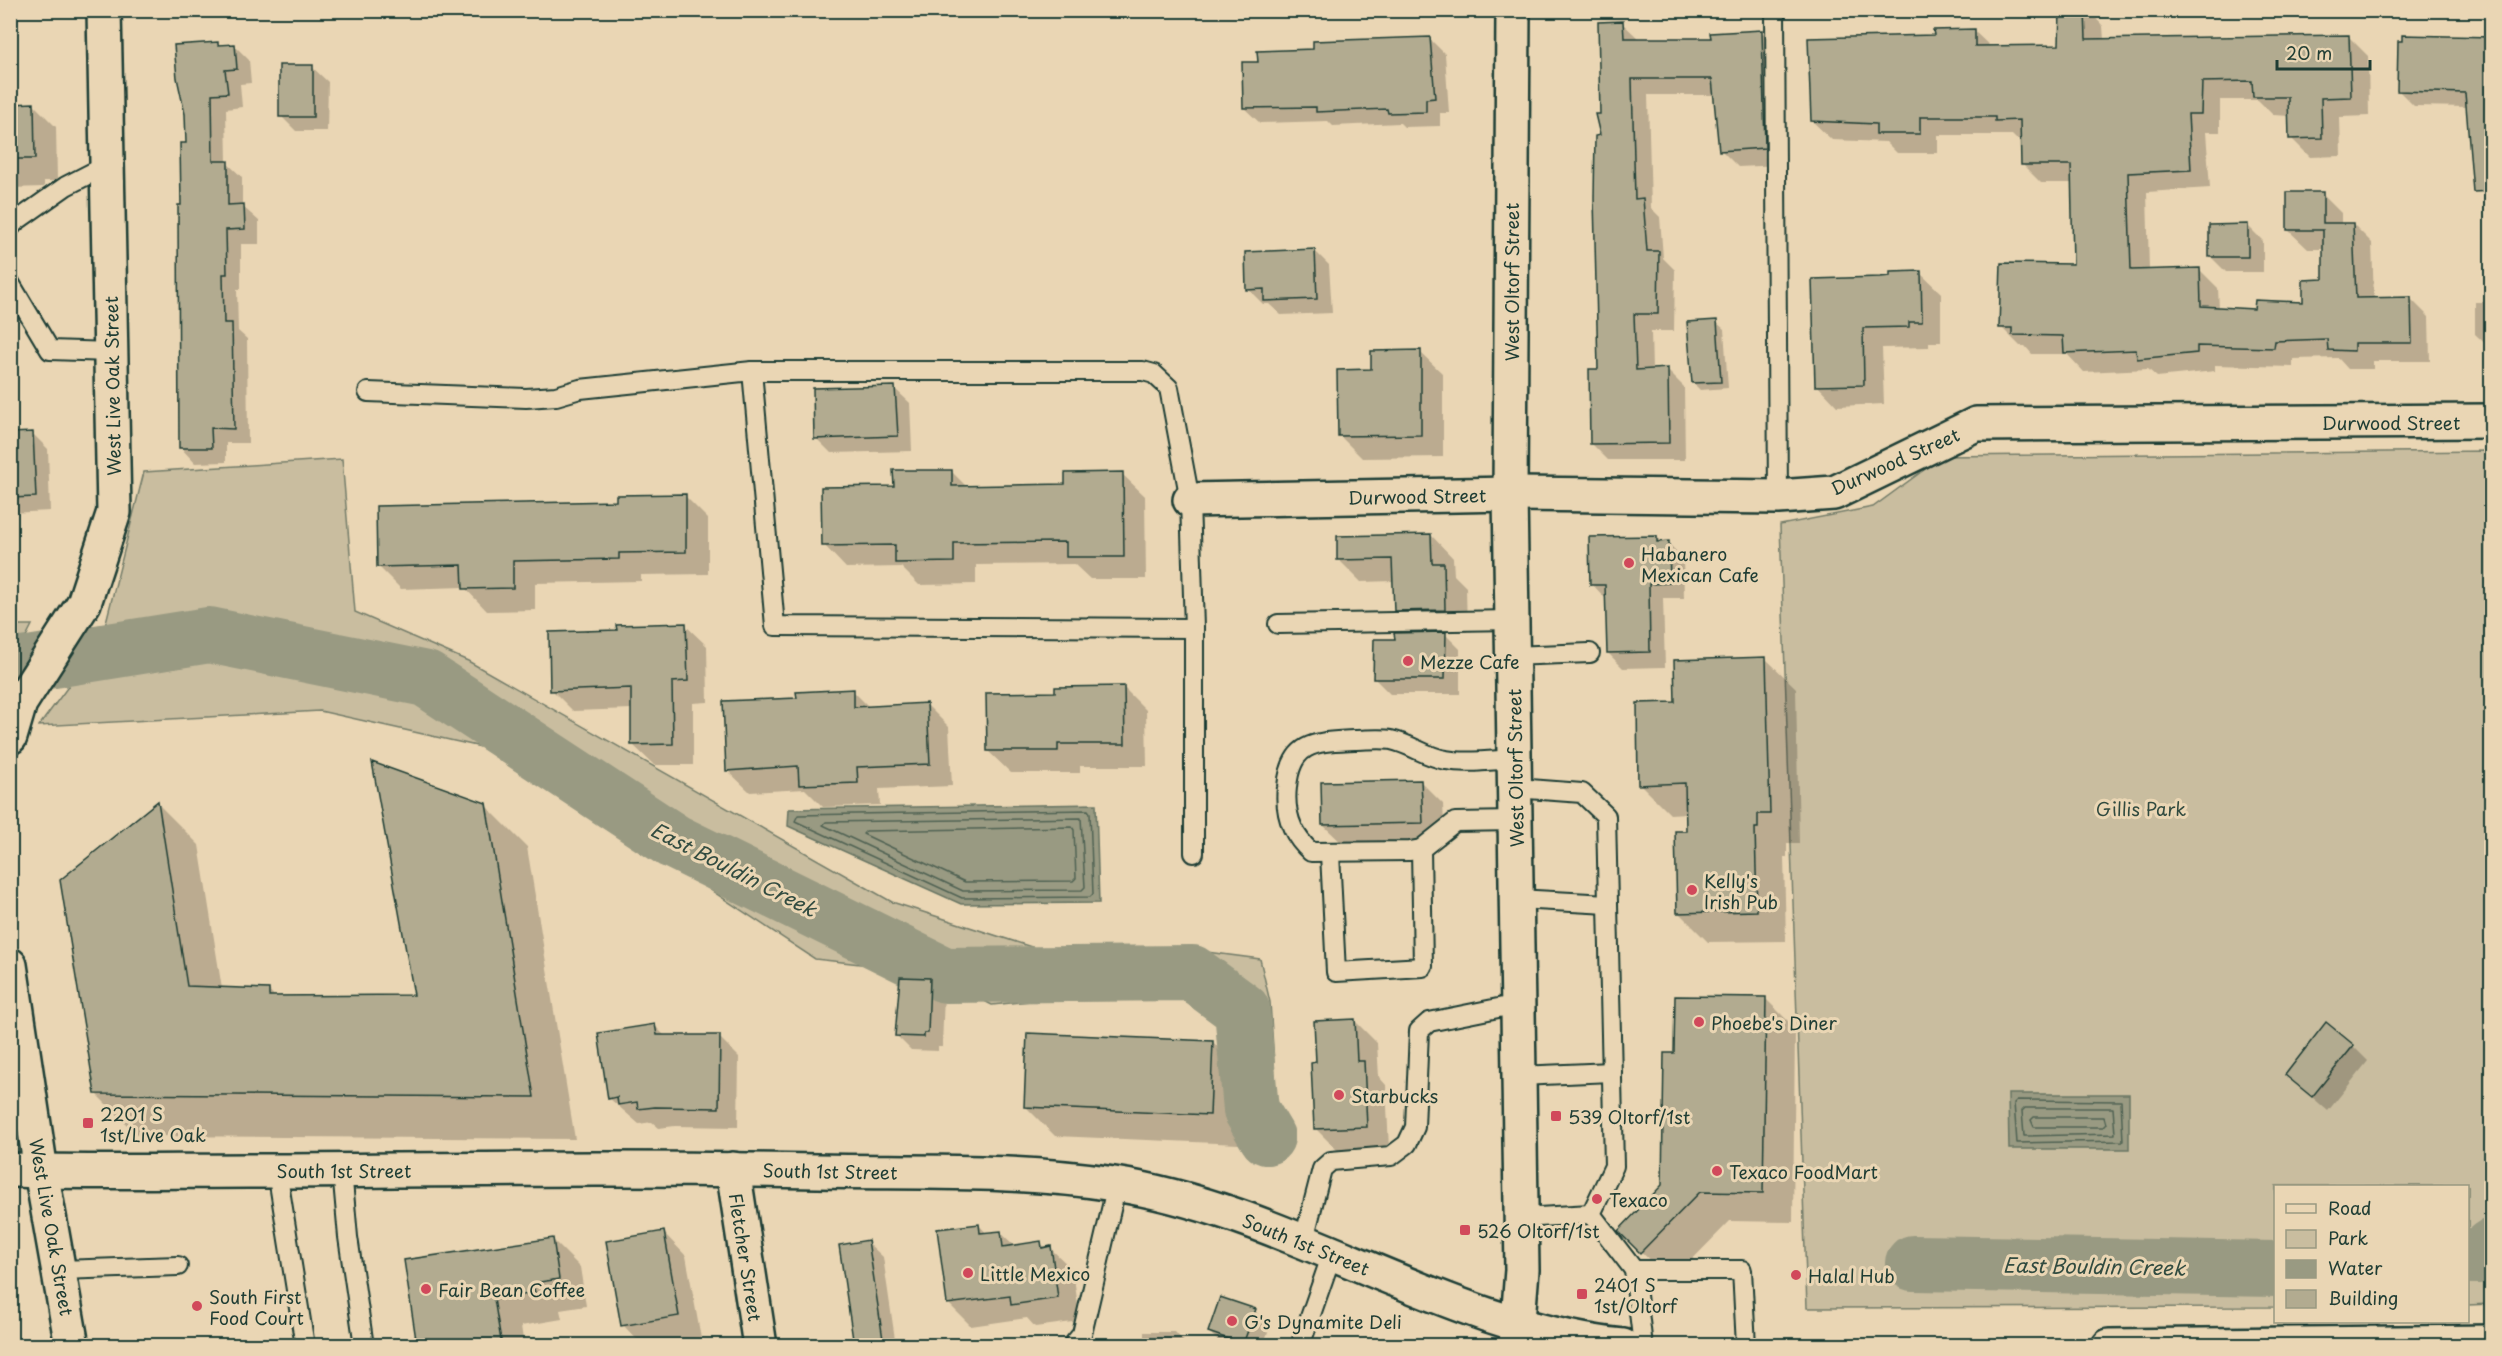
<svg xmlns="http://www.w3.org/2000/svg" width="2502" height="1356" font-family="'Playpen Sans',sans-serif">
  <rect width="100%" height="100%" fill="#ead6b4"/>
  <filter id="ink" filterUnits="userSpaceOnUse"><feTurbulence type="fractalNoise" baseFrequency=".0167" numOctaves="2"/><feDisplacementMap in="SourceGraphic" scale="12" xChannelSelector="R" yChannelSelector="G"/><feConvolveMatrix kernelMatrix="1 2 1 2 8 2 1 2 1" color-interpolation-filters="sRGB"/></filter>
  <g filter="url(#ink)">
    <g fill="#c9bd9f" stroke="#747d6a" stroke-width="1.5">
      <polygon points="2491,451 2491,1304 2468,1305 2468,1186 2276,1186 2275,1307 1807,1308 1780,525 1873,507 1943,456"/>
      <polygon points="342,459 355,612 468,661 892,902 1041,950 1199,951 1260,959 1270,1002 1278,1124 1241,1095 1232,1024 1209,993 1186,985 992,1005 924,971 815,959 544,780 481,747 320,711 39,726 101,642 144,472"/>
      <polygon points="11,625 32,625 11,666 10,625"/>
    </g>
    <g fill="#999a82" stroke="#687563" stroke-width="1.5">
      <polygon points="1096,804 1099,903 961,904 788,826 789,809"/>
      <polygon points="2008,1094 2129,1094 2129,1149 2009,1149"/>
    </g>
    <g fill="#0003">
      <polygon points="2061,10 2088,10 2103,26 2104,40 2349,37 2368,56 2369,116 2340,117 2341,156 2310,157 2291,138 2290,116 2273,115 2258,100 2220,100 2220,132 2206,132 2210,188 2147,192 2149,271 2199,269 2218,288 2219,309 2256,311 2304,303 2324,281 2324,249 2308,249 2288,230 2322,194 2341,213 2341,224 2353,224 2372,243 2374,299 2410,298 2429,317 2430,361 2373,361 2373,369 2348,369 2338,358 2293,359 2293,367 2215,365 2215,371 2157,377 2148,369 2084,372 2067,354 2032,354 2025,346 2020,346 2001,327 2074,266 2073,183 2041,183 2022,164 2022,139 2016,139 2012,135 1938,135 1938,153 1897,153 1886,142 1832,140 1812,121 1935,37 1974,31 1991,47 2060,46"/>
      <polygon points="1622,23 1639,39 1712,39 1761,31 1778,48 1781,165 1738,167 1721,150 1715,95 1648,95 1651,208 1660,217 1663,258 1675,270 1674,331 1651,331 1652,371 1667,370 1684,387 1685,460 1608,460 1591,443 1600,371 1602,115"/>
      <polygon points="2404,36 2492,36 2492,201 2474,186 2468,107 2414,106 2399,91"/>
      <polygon points="1430,39 1445,54 1449,113 1440,113 1440,126 1404,127 1400,123 1333,126 1328,121 1260,123 1244,108 1259,63 1315,51"/>
      <polygon points="218,43 221,46 234,45 249,60 251,83 240,84 242,107 226,109 227,163 242,177 242,206 259,221 259,244 241,244 241,289 237,289 238,331 247,339 248,443 226,443 226,462 195,463 180,447 178,314 180,314 188,144"/>
      <polygon points="312,67 328,82 327,131 296,131 281,116"/>
      <polygon points="10,105 34,105 56,127 57,181 44,181 44,187 10,188"/>
      <polygon points="2248,226 2263,241 2263,272 2226,272 2211,257"/>
      <polygon points="1314,250 1329,265 1332,313 1281,315 1269,304 1263,304 1248,289"/>
      <polygon points="1920,273 1941,293 1941,342 1929,342 1929,347 1882,348 1884,404 1837,406 1817,385 1880,279"/>
      <polygon points="2475,302 2492,302 2492,350 2475,334"/>
      <polygon points="1716,322 1724,329 1728,388 1700,390 1693,383"/>
      <polygon points="1420,352 1443,374 1443,457 1362,458 1339,435 1373,371"/>
      <polygon points="894,388 910,403 912,451 831,453 816,438"/>
      <polygon points="10,434 33,434 48,449 50,511 10,513"/>
      <polygon points="951,471 967,487 1066,486 1122,474 1145,496 1146,579 1090,579 1074,564 976,565 976,584 919,585 901,567 846,568 824,545 895,488"/>
      <polygon points="685,496 708,519 708,574 641,575 641,581 535,583 535,610 487,611 464,587 401,589 378,566 617,502"/>
      <polygon points="1431,535 1453,558 1454,575 1466,587 1467,632 1443,632 1460,649 1460,694 1390,694 1375,679 1396,641 1419,634 1395,610 1394,581 1361,582 1339,560"/>
      <polygon points="1657,537 1663,543 1668,543 1683,558 1684,598 1663,598 1665,667 1623,668 1608,653 1607,600 1592,584"/>
      <polygon points="685,625 707,646 708,702 693,703 693,765 654,765 632,744 632,709 573,711 552,690 618,631"/>
      <polygon points="1766,659 1796,688 1799,843 1787,843 1787,857 1784,857 1786,941 1708,942 1679,913 1687,813 1670,814 1640,784"/>
      <polygon points="1124,688 1146,710 1147,766 1080,766 1080,773 1011,773 988,751 1056,694"/>
      <polygon points="853,691 870,708 927,705 949,727 952,786 879,789 880,805 823,807 805,789 750,792 727,770 798,699"/>
      <polygon points="1420,781 1443,804 1445,845 1346,847 1323,825"/>
      <polygon points="158,804 199,845 222,989 269,990 276,998 415,996 485,805 527,847 575,1139 138,1136 96,1094"/>
      <polygon points="929,979 944,994 942,1047 938,1047 938,1051 911,1050 896,1035"/>
      <polygon points="1765,998 1795,1028 1793,1222 1730,1221 1671,1281 1620,1231 1663,1185 1676,1055"/>
      <polygon points="1355,1021 1377,1043 1379,1077 1386,1085 1389,1149 1338,1151 1315,1128 1317,1064"/>
      <polygon points="655,1026 665,1036 719,1037 739,1057 738,1127 675,1126 659,1128 652,1122 639,1124 609,1098"/>
      <polygon points="1213,1042 1242,1072 1239,1144 1055,1136 1026,1107"/>
      <polygon points="2353,1046 2368,1061 2328,1111 2287,1075"/>
      <polygon points="979,1225 987,1234 1000,1232 1015,1246 1040,1243 1046,1248 1050,1248 1073,1270 1080,1321 1035,1327 1027,1318 971,1326 948,1303"/>
      <polygon points="664,1233 686,1256 701,1338 643,1346 623,1325"/>
      <polygon points="553,1240 580,1267 586,1306 560,1310 562,1319 521,1326 524,1346 419,1346"/>
      <polygon points="867,1242 883,1257 896,1346 856,1346"/>
      <polygon points="11,1260 13,1346 10,1346"/>
      <polygon points="1255,1311 1270,1326 1263,1346 1223,1346 1209,1332"/>
      <polygon points="1144,1332 1175,1332 1188,1346 1144,1346"/>
    </g>
    <g fill="none" stroke-linecap="round" stroke-linejoin="round">
      <g stroke="#506253" stroke-width="1.5">
        <polygon points="1088,810 1090,813 1093,894 1090,897 962,898 795,821 798,815"/>
        <polygon points="1081,818 1085,887 1082,890 963,891 823,825 826,822"/>
        <polygon points="1072,827 1074,830 1076,878 1073,881 965,882 863,834 866,831"/>
        <polygon points="2017,1100 2121,1101 2123,1141 2017,1143 2014,1103"/>
        <polygon points="2025,1108 2113,1108 2115,1134 2024,1136 2022,1111"/>
        <polygon points="2034,1117 2104,1117 2106,1124 2103,1127 2034,1127 2031,1120"/>
      </g>
      <g stroke="#999a82" stroke-width="56">
        <polyline points="10,667 209,635 426,679 673,841 945,975 1192,973 1242,1010 1251,1110 1267,1137"/>
        <polyline points="2468,1256 2480,1256 2492,1246"/>
        <polyline points="1913,1263 2276,1269"/>
      </g>
    </g>
    <g fill="#b2ab90" stroke="#1f3d34" stroke-width="1.5">
      <polygon points="2060,10 2085,10 2086,39 2349,35 2351,97 2321,98 2322,138 2289,139 2288,97 2253,97 2252,81 2202,82 2201,114 2188,114 2191,170 2128,173 2131,270 2200,268 2201,306 2254,309 2255,300 2303,302 2303,280 2323,279 2323,230 2287,230 2287,192 2323,192 2323,223 2353,223 2356,298 2411,297 2412,343 2354,343 2354,351 2328,350 2327,339 2275,341 2274,348 2197,346 2197,353 2137,359 2136,350 2064,353 2063,336 2012,335 2012,328 1999,328 2001,263 2073,264 2071,165 2021,165 2020,120 1995,121 1995,117 1920,117 1920,134 1876,134 1876,124 1811,121 1808,38 1934,35 1933,30 1975,29 1975,46 2059,45"/>
      <polygon points="1623,21 1624,38 1711,38 1710,33 1762,30 1765,148 1719,151 1712,79 1632,79 1635,199 1643,198 1647,251 1659,251 1658,314 1634,314 1636,370 1668,368 1669,443 1590,444 1589,369 1598,369 1594,198 1595,136 1600,135 1595,114 1600,114 1598,22"/>
      <polygon points="2402,35 2492,37 2492,191 2473,192 2465,93 2397,91 2398,41 2402,41"/>
      <polygon points="1430,37 1435,98 1426,99 1426,112 1388,113 1387,109 1316,112 1316,107 1243,108 1242,62 1258,62 1257,51 1313,49 1313,41"/>
      <polygon points="218,42 218,45 235,44 237,69 225,70 228,93 212,94 213,161 228,161 228,205 244,204 245,229 226,230 227,274 223,274 224,323 232,323 234,429 211,428 212,448 179,448 178,205 181,205 180,143 186,143 185,114 177,78 174,45"/>
      <rect x="279" y="65" width="34" height="52"/>
      <polygon points="34,103 35,159 10,159 10,104"/>
      <polygon points="2248,224 2248,257 2209,257 2209,225"/>
      <polygon points="1315,249 1317,299 1264,301 1264,289 1246,290 1245,252"/>
      <polygon points="1921,271 1922,322 1909,322 1909,327 1863,328 1864,385 1815,386 1812,279 1880,277 1890,276 1890,272"/>
      <polygon points="1717,320 1721,382 1692,383 1687,322"/>
      <polygon points="1421,350 1421,435 1338,436 1337,370 1371,369 1371,351"/>
      <polygon points="895,386 898,436 814,439 813,388"/>
      <polygon points="33,432 36,497 10,498 10,433"/>
      <polygon points="893,470 952,470 952,486 1065,484 1065,473 1123,472 1124,557 1066,557 1066,542 954,543 954,562 895,563 895,545 822,546 821,487 894,486"/>
      <polygon points="686,494 686,552 619,553 619,559 513,561 513,588 463,589 462,565 377,567 376,506 616,501 616,495"/>
      <polygon points="1431,534 1432,563 1444,563 1445,610 1394,611 1392,559 1337,560 1337,536"/>
      <polygon points="1657,536 1657,542 1669,541 1670,583 1649,584 1650,652 1607,653 1605,585 1590,585 1589,537"/>
      <polygon points="686,623 688,681 672,682 673,744 631,745 631,688 550,691 549,632 617,630 616,625"/>
      <polygon points="1446,632 1445,679 1373,679 1374,639 1395,639 1394,633"/>
      <polygon points="1766,657 1770,814 1758,814 1758,828 1755,828 1757,911 1677,913 1675,831 1686,831 1685,783 1638,785 1637,703 1675,702 1674,660"/>
      <polygon points="1124,686 1125,744 1058,744 1058,751 987,751 986,693 1055,692 1055,687"/>
      <polygon points="854,689 854,707 927,703 930,764 857,767 858,783 799,785 798,766 726,771 723,701 797,698 796,692"/>
      <polygon points="372,762 486,803 534,1097 95,1094 60,880 158,801 187,986 269,989 269,996 414,995"/>
      <polygon points="1421,780 1423,823 1322,825 1321,782"/>
      <polygon points="900,977 930,978 928,1033 924,1033 924,1037 895,1036"/>
      <polygon points="1675,996 1766,997 1763,1193 1700,1192 1640,1253 1618,1231 1662,1185 1664,1053 1674,1053"/>
      <polygon points="1355,1019 1357,1061 1364,1061 1367,1127 1314,1129 1311,1063 1316,1062 1314,1021"/>
      <polygon points="2326,1022 2354,1045 2312,1097 2285,1075"/>
      <polygon points="655,1024 657,1035 720,1035 719,1108 655,1107 638,1109 637,1102 618,1105 617,1097 608,1099 598,1033"/>
      <polygon points="1027,1033 1213,1041 1210,1115 1024,1107"/>
      <polygon points="979,1224 980,1233 1001,1231 1003,1247 1041,1241 1042,1248 1051,1246 1058,1298 1011,1305 1010,1296 947,1304 937,1229"/>
      <polygon points="664,1231 679,1316 621,1326 606,1241"/>
      <polygon points="553,1238 559,1279 533,1283 535,1293 494,1299 502,1346 417,1346 404,1260"/>
      <polygon points="868,1240 884,1346 854,1346 839,1245"/>
      <polygon points="1220,1297 1256,1309 1243,1344 1208,1332"/>
    </g>
    <g fill="none" stroke-linecap="round" stroke-linejoin="round">
      <g stroke="#1f3d34" stroke-width="22">
        <g id="lane">
          <polyline points="1775,10 1778,497"/>
          <polyline points="10,228 15,222 66,186 107,165"/>
          <polyline points="10,283 50,350 111,352"/>
          <polyline points="752,371 775,626 1194,628"/>
          <polyline points="368,392 526,398 556,396 580,389 752,371 1143,371 1154,374 1169,388 1190,500 1194,628 1194,853"/>
          <polyline points="1278,624 1512,620"/>
          <polyline points="1513,656 1590,653"/>
          <path d="M1514,759C1493,760 1467,764 1446,760C1426,757 1411,744 1391,740C1380,738 1366,740 1354,740C1316,742 1291,741 1287,787C1284,813 1292,835 1311,852L1410,851L1421,849L1455,822L1515,821"/>
          <polyline points="1515,788 1582,793 1606,816 1614,1166 1591,1214 1634,1270 1742,1270 1746,1346"/>
          <polyline points="1330,854 1336,972 1423,967 1421,849"/>
          <polyline points="1517,899 1608,904"/>
          <polyline points="1519,1076 1612,1072"/>
          <polyline points="342,1170 348,1237 364,1346"/>
          <polyline points="277,1171 305,1346"/>
          <polyline points="1521,1218 1591,1214"/>
          <polyline points="1303,1243 1322,1169 1331,1161 1391,1156 1407,1144 1415,1127 1419,1031 1429,1022 1518,1004"/>
          <polyline points="60,1270 178,1266"/>
          <polyline points="1634,1270 1643,1346"/>
          <polyline points="1072,1346 1082,1334 1117,1184"/>
          <polyline points="1300,1346 1332,1254"/>
        </g>
      </g>
      <g stroke="#1f3d34" stroke-width="38">
        <g id="street">
          <polyline points="1190,500 1510,494 1778,497 1834,493 1976,424 2492,421"/>
          <polyline points="733,1169 760,1346"/>
        </g>
      </g>
      <g stroke="#1f3d34" stroke-width="38">
        <g id="secondary">
          <polyline points="1513,10 1510,494 1522,1270 1516,1346"/>
          <polyline points="10,737 20,703 84,603 114,512 104,10"/>
          <polyline points="10,965 41,1171 72,1346"/>
          <path d="M10,1170C90,1173 170,1171 249,1171C439,1170 629,1167 818,1171C917,1173 1017,1169 1114,1184C1291,1211 1443,1327 1623,1346"/>
          <polyline points="2109,1346 2492,1342"/>
        </g>
      </g>
      <use href="#lane" stroke="#ead6b4" stroke-width="18"/>
      <use href="#street" stroke="#ead6b4" stroke-width="33"/>
      <use href="#secondary" stroke="#ead6b4" stroke-width="33"/>
    </g>
  </g>
  <g fill="#d1495b" stroke="#ead6b4" stroke-width="2">
    <circle cx="1629" cy="563" r="6"/>
    <circle cx="1408" cy="661" r="6"/>
    <circle cx="1692" cy="890" r="6"/>
    <circle cx="1699" cy="1022" r="6"/>
    <circle cx="1339" cy="1095" r="6"/>
    <rect x="1550" y="1110" width="12" height="12" rx="3"/>
    <rect x="82" y="1117" width="12" height="12" rx="3"/>
    <circle cx="1717" cy="1171" r="6"/>
    <circle cx="1597" cy="1199" r="6"/>
    <rect x="1459" y="1224" width="12" height="12" rx="3"/>
    <circle cx="968" cy="1273" r="6"/>
    <circle cx="1796" cy="1275" r="6"/>
    <circle cx="426" cy="1289" r="6"/>
    <rect x="1576" y="1288" width="12" height="12" rx="3"/>
    <circle cx="197" cy="1306" r="6"/>
    <circle cx="1232" cy="1321" r="6"/>
  </g>
  <g text-anchor="middle" dominant-baseline="central" stroke-width="6" stroke-linejoin="round" paint-order="stroke">
    <g font-size="18" fill="#1f3d34" stroke="#ead6b4">
      <text transform="translate(1511 282) rotate(-90)">West Oltorf Street</text>
      <text transform="translate(112 386) rotate(-91)">West Live Oak Street</text>
      <text x="2391" y="422">Durwood Street</text>
      <text transform="translate(1895 461) rotate(-24)">Durwood Street</text>
      <text transform="translate(1417 496) rotate(-1)">Durwood Street</text>
      <text transform="translate(1515 768) rotate(-91)">West Oltorf Street</text>
      <text x="344" y="1170">South 1st Street</text>
      <text transform="translate(830 1171) rotate(1)">South 1st Street</text>
      <text transform="translate(52 1227) rotate(80)">West Live Oak Street</text>
      <text transform="translate(1306 1244) rotate(22)">South 1st Street</text>
      <text transform="translate(746 1257) rotate(81)">Fletcher Street</text>
    </g>
    <g font-size="18" fill="#1f3d34" stroke="#ead6b4" text-anchor="start">
      <text x="1641" y="553">Habanero<tspan x="1641" dy="21">Mexican Cafe</tspan></text>
      <text x="1420" y="661">Mezze Cafe</text>
      <text x="1704" y="880">Kelly's<tspan x="1704" dy="21">Irish Pub</tspan></text>
      <text x="1711" y="1022">Phoebe's Diner</text>
      <text x="1351" y="1095">Starbucks</text>
      <text x="100" y="1113">2201 S<tspan x="100" dy="21">1st/Live Oak</tspan></text>
      <text x="1568" y="1116">539 Oltorf/1st</text>
      <text x="1729" y="1171">Texaco FoodMart</text>
      <text x="1609" y="1199">Texaco</text>
      <text x="1477" y="1230">526 Oltorf/1st</text>
      <text x="980" y="1273">Little Mexico</text>
      <text x="1808" y="1275">Halal Hub</text>
      <text x="1594" y="1284">2401 S<tspan x="1594" dy="21">1st/Oltorf</tspan></text>
      <text x="438" y="1289">Fair Bean Coffee</text>
      <text x="209" y="1296">South First<tspan x="209" dy="21">Food Court</tspan></text>
      <text x="1244" y="1321">G's Dynamite Deli</text>
    </g>
    <g font-size="18" fill="#304a3f" stroke="#ead6b4">
      <text x="2141" y="808">Gillis Park</text>
    </g>
    <g font-size="20" font-style="italic" fill="#314b40" stroke="#ead6b4">
      <text transform="translate(734 869) rotate(27)">East Bouldin Creek</text>
      <text transform="translate(2094 1266) rotate(1)">East Bouldin Creek</text>
    </g>
  </g>
  <rect width="2502" height="1356" fill="none" stroke="#ead6b4" stroke-width="36"/>
  <rect x="18" y="18" width="2466" height="1320" fill="none" stroke="#1f3d34" stroke-width="2" filter="url(#ink)"/>
  <rect x="2274" y="1185" width="195" height="138" fill="#ead6b4" stroke="#999981" stroke-width="1.5"/>
  <rect x="2286" y="1204" width="30" height="9" fill="#ead6b4" stroke="#999981" stroke-width="1.5"/>
  <text x="2328" y="1215" font-size="18" fill="#1f3d34">Road</text>
  <rect x="2286" y="1230" width="30" height="18" fill="#c9bd9f" stroke="#999981" stroke-width="1.5"/>
  <text x="2328" y="1245" font-size="18" fill="#1f3d34">Park</text>
  <rect x="2286" y="1260" width="30" height="18" fill="#999a82" stroke="#999981" stroke-width="1.5"/>
  <text x="2328" y="1275" font-size="18" fill="#1f3d34">Water</text>
  <rect x="2286" y="1290" width="30" height="18" fill="#b2ab90" stroke="#999981" stroke-width="1.5"/>
  <text x="2328" y="1305" font-size="18" fill="#1f3d34">Building</text>
  <path d="M2277 60v9h93v-9" fill="none" stroke="#1f3d34" stroke-width="3"/>
  <text x="2286" y="60" font-size="18" fill="#1f3d34" stroke="#ead6b4" stroke-width="4.5" paint-order="stroke">20 m</text>
</svg>
